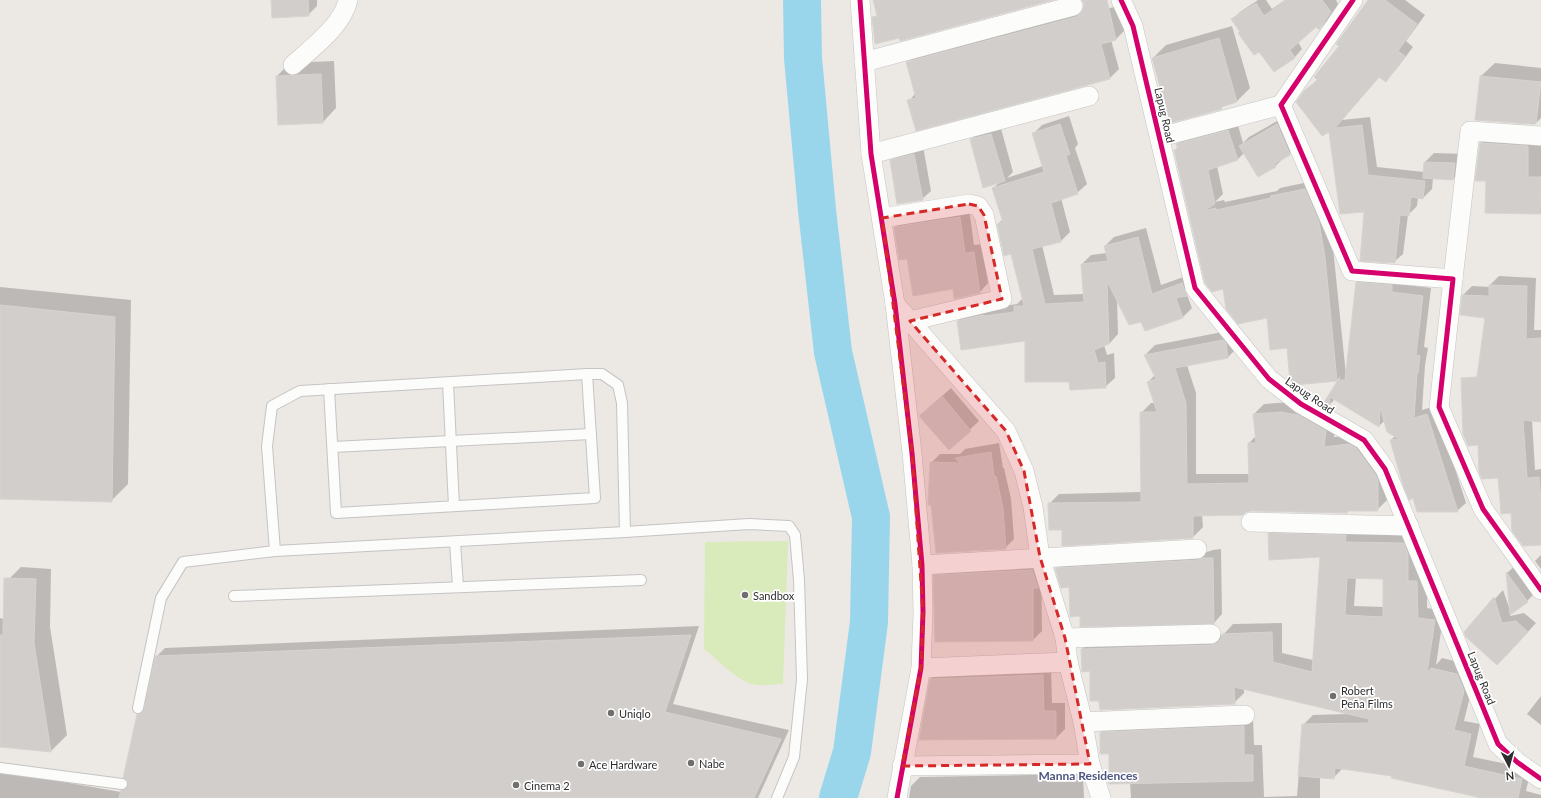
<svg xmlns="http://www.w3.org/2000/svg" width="1541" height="798" font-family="Lato,sans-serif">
  <rect width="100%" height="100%" fill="#ece8e4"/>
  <path fill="#d9eabb" d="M788,541L783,684C775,684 765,686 757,685C739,684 719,660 704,649L705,542Z"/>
  <g fill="#0003" fill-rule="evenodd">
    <polygon points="272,0 317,0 317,6 308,15"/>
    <polygon points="1083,0 1099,0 1101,10 1119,6 1125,30 1116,39 1111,40 1119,69 1110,78 916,130 909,101 915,94 907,63 916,54 1084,8 1084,2"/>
    <polygon points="1258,0 1266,0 1272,9 1285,0 1336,0 1338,4 1327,21 1319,29 1316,26 1298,42 1302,49 1295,57 1274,71 1259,50 1241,32 1233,19 1240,12"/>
    <polygon points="1369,0 1405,0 1425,15 1406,41 1413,47 1394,72 1385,80 1380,76 1342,120 1370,117 1377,167 1424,172 1425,162 1434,153 1464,154 1462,170 1453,179 1433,178 1432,189 1423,198 1418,197 1417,206 1408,215 1403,254 1394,262 1365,210 1330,130 1306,90 1318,79 1341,46"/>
    <polygon points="1232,26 1250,88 1237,101 1225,104 1221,108 1153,58 1166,45"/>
    <polygon points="334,61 336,108 323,122 279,123 277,76 290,63"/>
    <polygon points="1495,63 1541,68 1541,118 1535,124 1476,119 1481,76"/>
    <polygon points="1069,116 1078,144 1075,148 1087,184 1077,193 1061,198 1070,232 1061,241 1042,245 1054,295 1084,294 1082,264 1091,255 1107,253 1105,246 1114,237 1146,228 1161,285 1192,274 1196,286 1187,295 1192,308 1183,317 1146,330 1142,320 1117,298 1118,334 1109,344 1104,345 1107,355 1114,353 1115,378 1105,387 1070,381 1026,340 958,321 967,312 1017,304 1023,298 1012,253 998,224 1003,219 993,188 1000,182 972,139 980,130 1000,125 1013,172 1007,178 1043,166 1033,134 1042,125"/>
    <polygon points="1286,116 1299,145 1275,166 1244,153 1238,159 1217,166 1223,194 1215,202 1224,200 1225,202 1277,191 1280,188 1313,181 1333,248 1346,375 1357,283 1365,274 1399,284 1431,288 1424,347 1428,348 1425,365 1422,410 1435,406 1466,503 1457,511 1391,440 1395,436 1385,420 1379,426 1335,399 1328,406 1325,404 1341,376 1337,380 1295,384 1288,347 1268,317 1224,288 1175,150 1178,147 1177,144 1186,136 1237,122 1243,143 1249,137"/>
    <polygon points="1491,133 1541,137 1541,214 1486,212 1487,180 1481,143"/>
    <polygon points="923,146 931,191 922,199 891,161 900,152"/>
    <polygon points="969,208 974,245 982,244 988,283 980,292 908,258 895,228 904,219"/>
    <polygon points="1499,276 1536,278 1534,330 1541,330 1541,369 1486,317 1461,314 1463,295 1472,286 1490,287 1490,285"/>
    <polygon points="0,287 131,300 128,484 111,501 0,498"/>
    <polygon points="1233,330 1238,347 1228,357 1187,365 1196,393 1196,474 1249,474 1249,443 1256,436 1254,414 1264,404 1291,402 1336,421 1334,437 1360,435 1388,471 1387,500 1377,510 1350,510 1347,512 1251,510 1202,515 1203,527 1193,537 1063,529 1049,504 1059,494 1142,492 1141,413 1151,403 1155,403 1148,382 1155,375 1145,355 1155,345"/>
    <polygon points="951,388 979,421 949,449 920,416"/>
    <polygon points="1541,389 1541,421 1532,420 1535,470 1541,469 1541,544 1512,512 1499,477 1483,478"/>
    <polygon points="999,443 1003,468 1004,468 1011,499 1014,539 1005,548 931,463 940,454 960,454 965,449"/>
    <path d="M1279,524L1413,533L1427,572V608L1444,611L1436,665L1442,658L1467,664L1474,680L1464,721L1480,724L1473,757L1531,769L1526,791L1541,795V798H1477V796L1393,775L1343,768L1333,778L1320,777V798H1131L1130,782L1110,753L1101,733L1111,723L1253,717L1254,745H1262L1264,797L1297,796L1303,725L1313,715L1348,714L1244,688V693L1234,703L1100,700L1091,670L1083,671L1082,649L1092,639L1223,635L1233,624L1282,623V653L1313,660L1321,555L1269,534ZM1356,577L1384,578V607L1354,606Z"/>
    <polygon points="1221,549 1222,614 1214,623 1070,586 1056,569 1065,560 1207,552 1213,550"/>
    <polygon points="1541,555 1541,569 1535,561"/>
    <polygon points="1041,561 1042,631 1033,640 934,576 943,567"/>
    <polygon points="1516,565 1536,592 1527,601 1510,614 1510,616 1524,613 1536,623 1506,656 1465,632 1503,590 1511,613 1507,573"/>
    <polygon points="21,567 51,569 50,627 67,735 51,751 0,746 0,618 4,619 5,583"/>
    <polygon points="699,626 673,704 789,730 758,798 0,798 0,771 121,792 129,783 138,715 146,706 156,657 165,648"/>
    <polygon points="1051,667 1052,703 1065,703 1065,729 1056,738 931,679 940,670"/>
    <polygon points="1541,696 1541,725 1527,714"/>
    <polygon points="1083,774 1084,798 909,798 911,786 920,777"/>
  </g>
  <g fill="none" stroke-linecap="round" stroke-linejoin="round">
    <polyline stroke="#99d6ec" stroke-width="38" points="802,0 803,58 817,210 833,352 871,517 869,622 852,752 838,798"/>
  </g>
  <g fill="#d1cecb" stroke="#d7d4d0" fill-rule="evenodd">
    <polygon points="271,0 308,0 309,16 272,18"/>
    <polygon points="873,0 1053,0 900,41 899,38 875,44 872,17 877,16"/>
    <polygon points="1082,0 1107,0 1116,40 1101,44 1110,79 916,131 907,100 916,98 906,62 1076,17 1080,14 1083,9 1084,4"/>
    <polygon points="1286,0 1322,0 1331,12 1319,30 1316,27 1290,50 1295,58 1274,72 1259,52 1254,55 1238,33 1240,32 1231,19 1256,3 1264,16"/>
    <polygon points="1368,0 1385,0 1417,24 1398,51 1405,56 1386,82 1379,77 1335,128 1362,125 1368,175 1425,181 1423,199 1411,197 1409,216 1400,215 1395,263 1360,261 1364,212 1340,214 1329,132 1322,136 1296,102 1305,90 1318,80 1314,77 1339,46 1336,44"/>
    <polygon points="1219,38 1237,102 1221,107 1222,109 1170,123 1152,58"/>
    <polygon points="321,74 323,123 278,125 276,76"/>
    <polygon points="1480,76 1541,82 1536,123 1529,122 1529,124 1475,120"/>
    <polygon points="1060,124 1070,154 1066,156 1078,194 1051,203 1061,242 1032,249 1045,304 1084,302 1081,264 1108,261 1104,246 1138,237 1152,294 1182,283 1187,296 1176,298 1183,318 1145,331 1141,322 1129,325 1107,281 1109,344 1094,350 1098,363 1105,362 1106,388 1070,390 1069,382 1025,382 1025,341 961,350 957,321 983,315 984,316 1014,312 1014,306 1024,306 1011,254 1004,256 997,224 1003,222 992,188 1044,172 1032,133"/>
    <polygon points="1277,124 1290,155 1274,164 1276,167 1258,177 1239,146"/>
    <polygon points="1228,130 1238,160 1208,170 1215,204 1204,211 1216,208 1216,210 1271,198 1270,196 1305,189 1319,222 1325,257 1337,381 1295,385 1290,382 1287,348 1270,350 1267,318 1238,324 1226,309 1223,289 1212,292 1205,283 1174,150 1178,149 1176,144"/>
    <polygon points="991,134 1005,181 983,188 970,139"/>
    <polygon points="1480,143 1528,146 1528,177 1541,177 1540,214 1485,213 1486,181 1475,181"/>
    <polygon points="914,154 923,200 897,204 890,160"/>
    <polygon points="1424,162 1455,163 1453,180 1423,178"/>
    <polygon points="960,217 965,253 974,252 980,293 954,299 953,289 913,296 907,259 899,260 894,227"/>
    <polygon points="1356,282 1392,285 1392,292 1423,296 1416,355 1420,356 1418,373 1417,373 1414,418 1427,414 1458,512 1417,512 1413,498 1409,500 1403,485 1390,440 1399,439 1387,432 1380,407 1379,427 1330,397 1329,407 1323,404 1338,380 1345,380"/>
    <polygon points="1489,285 1527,286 1526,339 1541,338 1541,422 1523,420 1527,478 1539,477 1541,503 1541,545 1523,546 1512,531 1511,513 1501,514 1501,513 1498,478 1482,479 1479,472 1478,445 1468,446 1463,434 1461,378 1477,377 1485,318 1460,315 1462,295 1489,296"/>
    <polygon points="0,305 115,317 112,502 0,499"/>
    <polygon points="1223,340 1226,343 1228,358 1175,368 1186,403 1187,484 1249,483 1248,443 1256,443 1253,414 1281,412 1298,415 1326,431 1324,447 1349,444 1356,448 1375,474 1378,481 1378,511 1348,511 1347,513 1251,511 1246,512 1243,515 1193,516 1193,538 1062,546 1062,530 1049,530 1048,503 1141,502 1140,412 1157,412 1147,382 1156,379 1144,355"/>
    <polygon points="942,396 971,431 949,450 919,416"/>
    <polygon points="991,452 994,476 996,476 1003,508 1006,549 936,553 931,505 928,505 930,462 960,463 955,458"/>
    <path d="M1268,533L1346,535L1345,542L1404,543L1408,554V581H1417L1418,618L1435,620L1427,673L1431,668L1457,674L1464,691L1454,730L1471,734L1464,766L1522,779L1518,798H1482L1391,778L1392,776L1335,768L1334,779L1298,776L1302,724L1368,723L1369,719L1234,687L1235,704L1100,710L1099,701H1090V671L1082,672L1081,649L1211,645L1217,643L1221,639L1222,634L1272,632L1273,662L1312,672L1320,557L1269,560ZM1347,578L1383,579V617L1345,615Z"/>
    <polygon points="1203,558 1213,558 1214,624 1080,627 1080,616 1070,617 1069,587 1061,588 1055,568 1198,560"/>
    <polygon points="1032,570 1038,588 1033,588 1033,641 935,642 933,575"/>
    <polygon points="1506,572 1528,602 1510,615"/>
    <polygon points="4,578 36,579 34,643 51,752 0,747 0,635 3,635"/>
    <polygon points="1494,597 1502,623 1516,621 1528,632 1497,665 1466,637 1464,632"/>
    <polygon points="691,635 665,712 781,739 754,798 119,798 121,790 125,790 128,785 128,781 123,778 137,714 140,714 144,709 155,656"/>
    <polygon points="1043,675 1044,711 1056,711 1056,739 919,740 930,679"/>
    <polygon points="1244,726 1244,755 1253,755 1253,781 1109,784 1109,754 1100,754 1100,732"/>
  </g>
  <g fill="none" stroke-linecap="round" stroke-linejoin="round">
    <g stroke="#c5c4c5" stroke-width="12">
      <g id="lane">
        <polyline points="448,383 454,506"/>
        <polyline points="329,389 336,513 595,498 587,374"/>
        <polyline points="333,447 591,434"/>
        <polyline points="455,542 458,587"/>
        <polyline points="275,551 267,446 272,406 300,391 587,374 602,374 618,385 622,403 625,532"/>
        <polyline points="234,596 641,580"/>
        <polyline points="138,708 161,598 183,562 275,551 625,532 749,524 789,526 795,535 799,580 802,679 794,757 777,798"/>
        <polyline points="0,768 122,784"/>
      </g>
    </g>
    <g stroke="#c5c4c5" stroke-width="20">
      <g id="street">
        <polyline points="860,0 871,154 895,304 912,453 922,565 923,612 921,668 897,798"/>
        <polyline points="1121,0 1133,26 1195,288 1269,379 1301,404 1364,440 1385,469 1498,744 1517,762 1541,779"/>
        <polyline points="1353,0 1281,105 1352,271 1453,279 1439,407 1483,509 1541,590"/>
        <polyline points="864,62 1073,6"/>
        <path d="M293,65C312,48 343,25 348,0"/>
        <polyline points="1160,137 1281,105"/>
        <polyline points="871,154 1089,96"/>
        <polyline points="882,218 969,204 978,206 984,215 1002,299 910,321"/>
        <polyline points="1453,279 1470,131 1541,136"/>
        <polyline points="895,304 1006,431 1024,471 1033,507 1040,557 1065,638 1068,662 1083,722 1090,764 1101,798"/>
        <polyline points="1251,522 1409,526"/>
        <polyline points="922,565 1197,549"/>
        <polyline points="1065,638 1211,634"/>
        <polyline points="921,668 1068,662"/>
        <polyline points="1083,722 1245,715"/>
        <polyline points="902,766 1090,764"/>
      </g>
    </g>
    <use href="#lane" stroke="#fcfcfb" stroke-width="10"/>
    <use href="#street" stroke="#fcfcfb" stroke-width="19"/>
    <g stroke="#fff" stroke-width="8">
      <g id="cycleway">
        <polyline points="860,0 871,154 895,304 912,453 922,565 923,612 921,668 897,798"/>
        <polyline points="1121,0 1133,26 1195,288 1269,379 1301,404 1364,440 1385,469 1498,744 1517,762 1541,779"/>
        <polyline points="1353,0 1281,105 1352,271 1453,279 1439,407 1483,509 1541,590"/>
      </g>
    </g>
    <use href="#cycleway" stroke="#d6006c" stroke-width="5"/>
  </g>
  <path fill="#d62828" fill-opacity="0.2" stroke="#d62828" stroke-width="3" stroke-dasharray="8 5" stroke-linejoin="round" d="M969,204L978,206L984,215L1002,299L910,321L1006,431L1024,471L1040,557L1065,638L1090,764L902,766L921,668L923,612L912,453L882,218Z"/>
  <g fill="#706f6e" stroke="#fff" stroke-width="1.5">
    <circle cx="745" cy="595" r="4"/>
    <circle cx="1333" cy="696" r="4"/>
    <circle cx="611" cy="713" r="4"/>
    <circle cx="691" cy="763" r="4"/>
    <circle cx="581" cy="764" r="4"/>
    <circle cx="516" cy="785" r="4"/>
  </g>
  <g text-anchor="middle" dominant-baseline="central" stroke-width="3.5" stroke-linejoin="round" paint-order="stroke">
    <g font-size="11" fill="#2e2e2e" stroke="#fff">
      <text transform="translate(1165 115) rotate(77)">Lapug Road</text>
      <text transform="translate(1310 395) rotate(34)">Lapug Road</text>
      <text transform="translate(1482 678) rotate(68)">Lapug Road</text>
    </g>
    <g font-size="11" fill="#2e2e2e" stroke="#fff" text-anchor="start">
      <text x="753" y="595">Sandbox</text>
      <text x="1341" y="690">Robert<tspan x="1341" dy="13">Peña Films</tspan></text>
      <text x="619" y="713">Uniqlo</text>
      <text x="699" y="763">Nabe</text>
      <text x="589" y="764">Ace Hardware</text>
      <text x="524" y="785">Cinema 2</text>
    </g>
    <g font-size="12" font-weight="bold" fill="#4d5680" stroke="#fff">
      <text x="1088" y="775">Manna Residences</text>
    </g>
  </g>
  <g transform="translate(1509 766) rotate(174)" stroke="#ffffff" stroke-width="3" paint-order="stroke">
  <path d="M0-3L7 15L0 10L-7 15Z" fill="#2e2e2e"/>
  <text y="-6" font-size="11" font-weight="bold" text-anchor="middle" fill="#2e2e2e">N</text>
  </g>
</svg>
